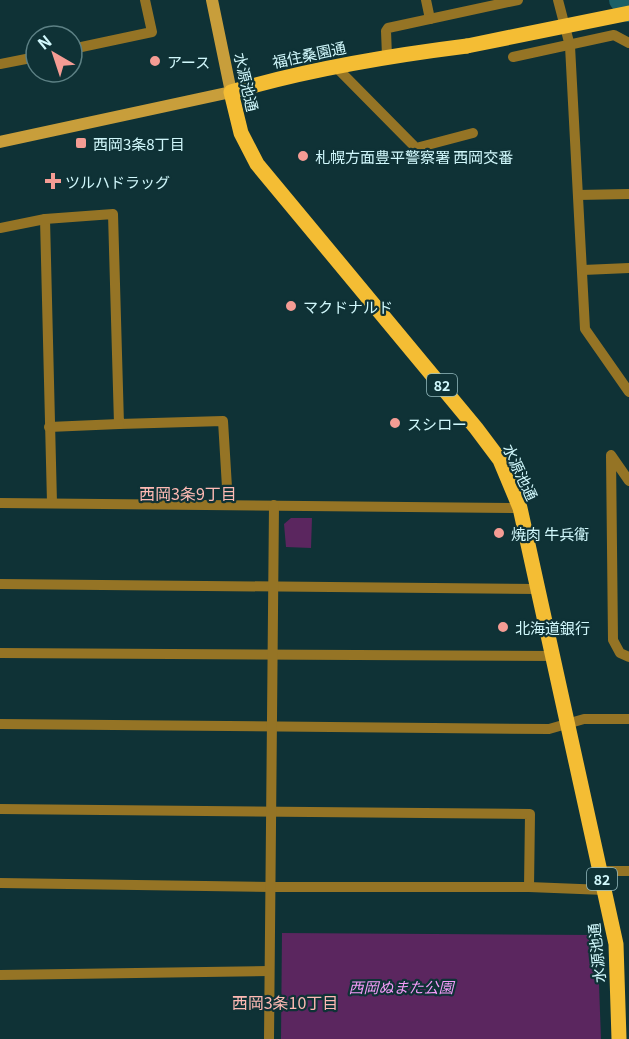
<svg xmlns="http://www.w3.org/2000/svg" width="629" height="1039" font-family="Georgia,'Noto Sans JP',serif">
  <rect width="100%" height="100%" fill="#0f3236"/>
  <g fill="#5b265f">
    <polygon points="291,518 312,518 311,548 286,547 284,524"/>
    <polygon points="282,933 595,935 598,957 601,1039 281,1039"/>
  </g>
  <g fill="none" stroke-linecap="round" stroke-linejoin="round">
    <polyline stroke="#1b6067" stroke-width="22" points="620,0 629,11"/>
    <g stroke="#957425" stroke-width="10">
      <polyline points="426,0 430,19"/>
      <polyline points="558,0 570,46 585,329 629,392"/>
      <polyline points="72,49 152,32 145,0"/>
      <polyline points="387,56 386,31 388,28 518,0"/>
      <polyline points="513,57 614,35 629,43"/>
      <polyline points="0,64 36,57"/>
      <polyline points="335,66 416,148 473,133"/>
      <polyline points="578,195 629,194"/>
      <polyline points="45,219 52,503"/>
      <polyline points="0,228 45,219 113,214 119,424 223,421 228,504"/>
      <polyline points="583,270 629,268"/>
      <polyline points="49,427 119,424"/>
      <polyline points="629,481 611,455 613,640 620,653 629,657"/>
      <polyline points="0,503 520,508"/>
      <polyline points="0,584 537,589"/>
      <polyline points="0,653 552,656"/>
      <polyline points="0,724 549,729 584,719 629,719"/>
      <polyline points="0,809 530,814 529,887"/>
      <polyline points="600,871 629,871"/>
      <polyline points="0,883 271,887 529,887 605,890"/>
      <polyline points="0,975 269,971"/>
      <polyline points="269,1039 274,505"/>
    </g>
    <polyline stroke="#c89e3b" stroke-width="12" points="0,142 231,92 212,0"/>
    <path stroke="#f4bd34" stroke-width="15" d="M467,46C387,56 308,69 231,92L241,133L257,164L476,428L500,460L520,508L616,944L619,1039"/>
    <polyline stroke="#f4bd34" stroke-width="15" points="467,46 629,13"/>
  </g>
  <g fill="#f59c94" stroke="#0f3236" stroke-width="2">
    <circle cx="155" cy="61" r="6"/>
    <rect x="75" y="137" width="12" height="12" rx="3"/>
    <circle cx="303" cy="156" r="6"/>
    <path d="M50 172h6v6h6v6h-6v6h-6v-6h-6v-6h6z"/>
    <circle cx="291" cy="306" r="6"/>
    <circle cx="395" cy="423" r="6"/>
    <circle cx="499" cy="533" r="6"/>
    <circle cx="503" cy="627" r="6"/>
  </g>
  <g text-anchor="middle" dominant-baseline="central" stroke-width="4.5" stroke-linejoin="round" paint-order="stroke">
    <g fill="#0f3236" stroke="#97bdc1" stroke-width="1.5">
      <rect x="427" y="374" width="30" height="22" rx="4.5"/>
      <rect x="587" y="868" width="30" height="22" rx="4.5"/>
    </g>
    <g font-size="14" font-weight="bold" fill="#d1f8fc">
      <text x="442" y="385">82</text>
      <text x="602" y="879">82</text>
    </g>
    <g font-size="15" fill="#d1f8fc" stroke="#0f3236">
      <text transform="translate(309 54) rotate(-12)">福住桑園通</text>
      <text transform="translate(247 82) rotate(77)">水源池通</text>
      <text transform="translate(521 472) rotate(65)">水源池通</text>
      <text transform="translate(596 953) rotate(-96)">水源池通</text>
    </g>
    <g font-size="15" fill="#d1f8fc" stroke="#0f3236" text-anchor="start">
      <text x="167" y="61">アース</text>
      <text x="93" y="143">西岡3条8丁目</text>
      <text x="315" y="156">札幌方面豊平警察署 西岡交番</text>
      <text x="65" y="181">ツルハドラッグ</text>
      <text x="303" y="306">マクドナルド</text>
      <text x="407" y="423">スシロー</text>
      <text x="511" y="533">焼肉 牛兵衛</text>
      <text x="515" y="627">北海道銀行</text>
    </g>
    <g font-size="15" font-style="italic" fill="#f39bf8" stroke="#0f3236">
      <text x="401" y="986">西岡ぬまた公園</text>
    </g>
    <g font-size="16" fill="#febab4" stroke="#0f3236">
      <text x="188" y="493">西岡3条9丁目</text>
      <text x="285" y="1002">西岡3条10丁目</text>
    </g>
  </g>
  <g transform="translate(54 54) rotate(321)"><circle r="28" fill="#0f3236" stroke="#5d8185" stroke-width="1.5"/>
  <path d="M0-4.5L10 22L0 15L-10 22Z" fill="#f59c94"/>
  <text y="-9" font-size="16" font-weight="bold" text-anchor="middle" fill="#d1f8fc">N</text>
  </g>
</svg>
